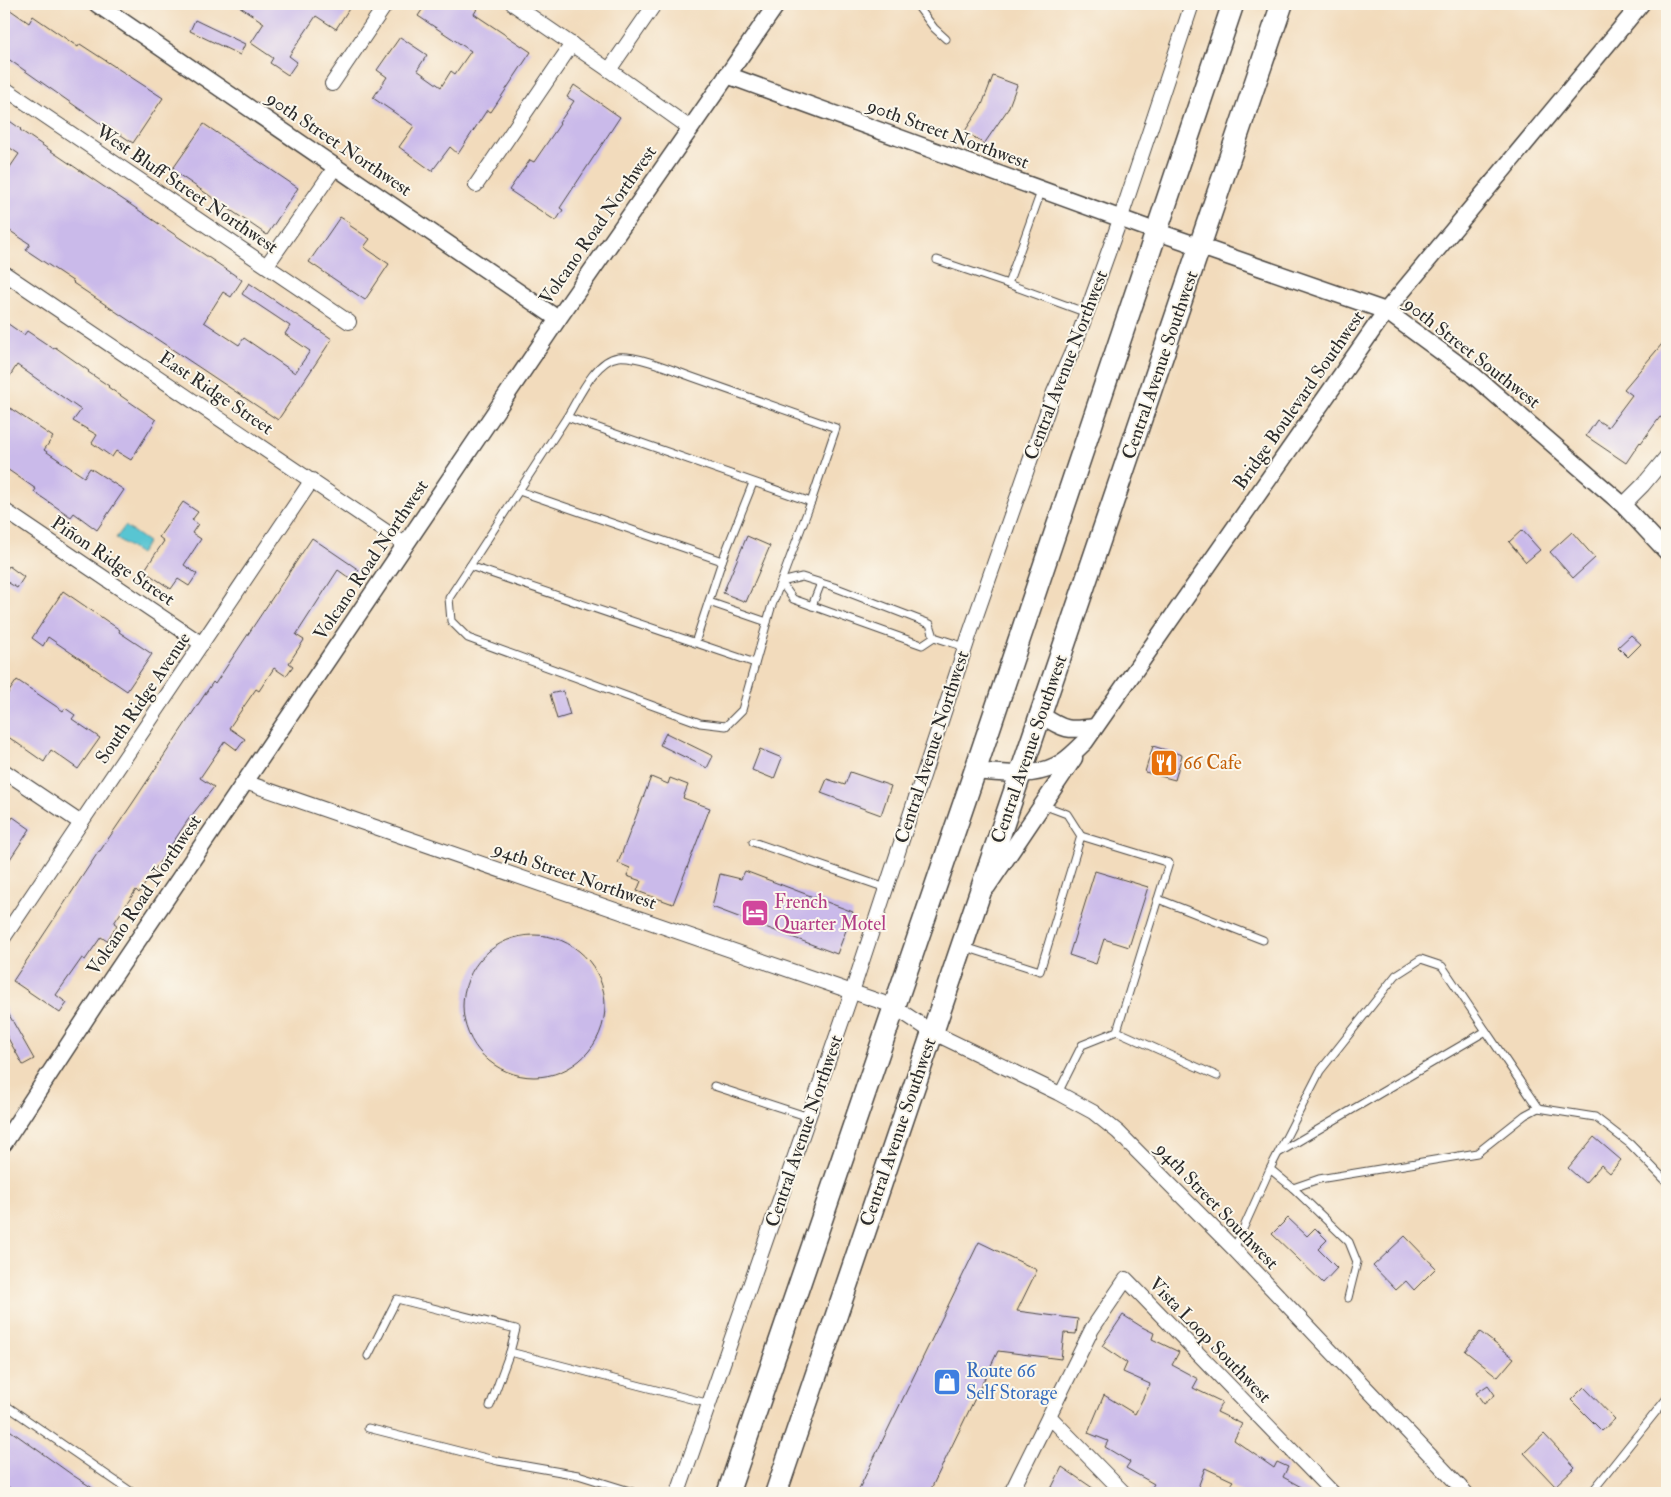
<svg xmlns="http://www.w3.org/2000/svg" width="1671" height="1497" font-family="'IM FELL Double Pica',serif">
  <rect width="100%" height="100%" fill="#fbf7ec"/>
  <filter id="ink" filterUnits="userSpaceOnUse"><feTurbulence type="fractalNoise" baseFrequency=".02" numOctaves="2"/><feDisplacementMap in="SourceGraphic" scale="10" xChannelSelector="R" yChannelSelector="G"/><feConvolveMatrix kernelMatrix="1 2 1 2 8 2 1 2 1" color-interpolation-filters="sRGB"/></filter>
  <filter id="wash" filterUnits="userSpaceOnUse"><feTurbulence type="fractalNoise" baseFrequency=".0096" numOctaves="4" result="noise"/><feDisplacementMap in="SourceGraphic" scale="20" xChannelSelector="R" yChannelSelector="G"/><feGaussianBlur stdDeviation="1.12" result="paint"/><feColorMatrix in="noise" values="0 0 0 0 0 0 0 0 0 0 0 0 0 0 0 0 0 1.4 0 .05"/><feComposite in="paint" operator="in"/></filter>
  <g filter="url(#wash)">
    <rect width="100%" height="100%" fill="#f2dbbc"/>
    <polygon fill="#59c5d2" stroke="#42787e" points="125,526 148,542 140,554 116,538"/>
    <g id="blocks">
      <g fill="#cabaea">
        <polygon points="236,4 352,4 336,29 316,16 289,56 297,62 288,75 270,63 273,58 251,43 264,23"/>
        <polygon points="426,4 469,4 477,9 474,14 531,52 491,112 487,110 458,154 450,147 432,171 399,147 414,126 373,98 387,77 377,70 400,37 427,55 417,70 441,87 451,71 455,74 471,51 418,16"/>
        <polygon points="9,9 29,23 33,16 78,47 80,44 163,98 133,143 109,127 108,129 4,56 4,17"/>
        <polygon points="195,20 245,44 240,55 190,31"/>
        <polygon points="993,76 1017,85 1008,109 984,144 965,131 982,105"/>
        <polygon points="574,85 620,117 560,208 563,210 556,221 509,190 530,160 534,162 560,124 559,123 574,101 567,97"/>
        <polygon points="4,117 21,129 20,130 242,280 231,297 223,292 204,322 239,345 244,338 295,373 310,351 285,334 290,326 242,294 249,283 332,339 278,420 73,283 74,282 26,250 30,244 4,227 4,176 19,154 4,144"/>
        <polygon points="204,124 298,188 267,235 172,170"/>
        <polygon points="340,217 350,223 349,225 370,239 364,247 389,264 365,300 309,262"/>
        <polygon points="4,321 24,335 27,331 54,349 55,347 89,371 88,372 109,386 108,387 156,420 131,460 116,451 112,457 92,443 97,435 73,421 81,410 17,365 4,385"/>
        <polygon points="1667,338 1667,411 1662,418 1660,417 1641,443 1640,442 1626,463 1586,436 1597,420 1608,427 1632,395 1624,389"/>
        <polygon points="4,404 53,437 44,450 84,477 90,468 124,490 97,530 74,513 71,517 34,492 36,489 4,467"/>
        <polygon points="183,502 198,512 192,520 198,524 192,533 201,539 184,565 197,574 189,586 178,579 171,589 144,571 164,541 159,537"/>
        <polygon points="1522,530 1540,550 1526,562 1509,542"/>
        <polygon points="1572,532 1595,558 1573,578 1550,552"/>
        <polygon points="747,536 770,546 746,602 723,593"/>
        <polygon points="312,538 359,570 352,580 338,570 296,635 304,640 289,663 293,666 286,676 274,668 259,691 256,689 229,728 245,739 237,750 225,741 200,778 214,787 188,820 139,893 136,890 114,923 117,925 107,941 101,937 85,960 82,958 56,995 67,1003 60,1013 13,981 99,851 100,851 132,804 213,682 215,684"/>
        <polygon points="9,566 24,577 17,588 4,580 4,573"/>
        <polygon points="63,591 120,630 119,632 152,654 127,691 48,637 43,646 32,638"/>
        <polygon points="1631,635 1641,644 1628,657 1618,647"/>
        <polygon points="17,680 63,711 65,708 75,715 72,719 100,738 78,769 51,750 44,762 4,734 4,699"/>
        <polygon points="563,691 570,715 557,719 550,694"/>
        <polygon points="666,733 713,756 707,768 660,745"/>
        <polygon points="1153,746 1182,755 1175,780 1145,772"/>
        <polygon points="760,749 782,758 774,779 752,770"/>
        <polygon points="850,772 891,786 881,815 821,793 827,779 845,785"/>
        <polygon points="651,777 668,784 670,778 688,785 683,798 710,808 673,904 637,891 641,881 627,876 630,868 618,863"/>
        <polygon points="13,817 30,829 4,868 4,830"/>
        <polygon points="745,871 853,912 837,954 712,907 720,874 741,879"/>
        <polygon points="1095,871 1148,887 1129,947 1104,939 1096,964 1069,955"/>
        <circle cx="534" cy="1006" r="71"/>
        <polygon points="4,1006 34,1059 23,1065 4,1031"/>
        <polygon points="1594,1137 1621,1160 1610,1173 1601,1165 1585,1183 1568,1168"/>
        <polygon points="1288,1218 1307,1236 1315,1228 1327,1240 1318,1249 1337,1268 1323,1283 1272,1234"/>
        <polygon points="1405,1236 1436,1268 1414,1290 1406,1281 1396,1290 1373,1266"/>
        <polygon points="979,1242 1037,1270 1017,1311 1078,1319 1076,1334 1064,1333 1061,1359 998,1351 929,1493 857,1493"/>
        <polygon points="1123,1315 1142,1327 1154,1333 1152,1339 1179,1352 1172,1365 1198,1379 1193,1388 1222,1402 1217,1412 1242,1424 1234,1440 1274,1468 1277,1462 1288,1467 1283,1477 1312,1493 1243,1493 1230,1485 1233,1481 1205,1468 1196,1493 1148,1493 1154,1484 1126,1468 1130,1462 1105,1447 1108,1441 1088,1433 1104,1395 1135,1414 1150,1384 1123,1372 1127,1363 1102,1346"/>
        <polygon points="1480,1332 1514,1358 1498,1377 1465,1351"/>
        <polygon points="1488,1385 1495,1395 1484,1404 1476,1393"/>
        <polygon points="1584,1387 1615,1419 1602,1431 1571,1400"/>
        <polygon points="4,1426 71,1474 100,1493 17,1493 4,1484"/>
        <polygon points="1544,1434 1575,1467 1555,1486 1524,1453"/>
        <polygon points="1062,1467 1100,1493 1049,1493"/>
      </g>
    </g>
  </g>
  <g filter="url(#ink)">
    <use href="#blocks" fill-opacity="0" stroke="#494541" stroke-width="1"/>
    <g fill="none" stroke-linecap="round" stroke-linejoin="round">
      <g stroke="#494541" stroke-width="9">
        <g id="service">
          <polyline points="916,4 934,28 946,39"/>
          <polyline points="1042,189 1008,284 1087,313"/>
          <polyline points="937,260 1008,284"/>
          <polygon points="567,417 811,502 771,608 742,710 726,726 700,723 468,638 451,621 449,598"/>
          <path d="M567,417C578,399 595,360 618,357C637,355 673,370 692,377C740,394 788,411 836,428L811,502"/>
          <polyline points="519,491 722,561 695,643"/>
          <polyline points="722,561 753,483"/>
          <polyline points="470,566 755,663"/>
          <polygon points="802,577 834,587 930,624 934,637 922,645 793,599 781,582"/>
          <polyline points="709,602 767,622"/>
          <polyline points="812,606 821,583"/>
          <polyline points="934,637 965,647"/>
          <polyline points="1043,805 1067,814 1081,836"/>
          <polyline points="753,842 886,888"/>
          <polyline points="1158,899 1263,940"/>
          <polyline points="965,947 1040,971 1081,836 1169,863 1117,1031 1082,1045 1058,1093"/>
          <polyline points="1117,1031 1217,1076"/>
          <polyline points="714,1086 809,1117"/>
          <polyline points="1538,1108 1595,1117 1630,1144 1667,1182"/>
          <polyline points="1280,1152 1486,1031"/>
          <polyline points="1293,1188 1349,1242 1357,1262 1348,1298"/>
          <polyline points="1234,1249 1270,1169 1320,1071 1396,975 1421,959 1442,966 1538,1108 1525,1115 1477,1153 1319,1179 1293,1188 1270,1169"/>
          <polyline points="368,1356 397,1299 516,1329 510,1352 710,1404"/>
          <polyline points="4,1404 133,1493"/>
          <polyline points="490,1406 510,1352"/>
          <polyline points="368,1428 498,1461 578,1475 636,1493"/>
          <polyline points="1591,1493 1667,1398"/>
        </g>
      </g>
      <g stroke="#494541" stroke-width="16">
        <g id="minor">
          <polyline points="513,4 609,70 690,128"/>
          <polyline points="609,70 654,5"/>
          <polyline points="332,84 386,4"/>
          <polyline points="4,88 349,322"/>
          <polyline points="476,185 572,44"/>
          <polyline points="267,265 336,166"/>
          <polyline points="4,273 406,545"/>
          <polyline points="1623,505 1643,485 1667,456"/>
          <polyline points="4,510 202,644"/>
          <polyline points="4,771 81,823"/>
          <polyline points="245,782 893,1006 932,1032 1058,1093 1093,1112 1118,1132 1234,1249 1466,1493"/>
          <polyline points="4,937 312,480"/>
          <polyline points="1049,1416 1124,1493"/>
          <polyline points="678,1493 852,992 970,633 1054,392 1075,345 1121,217 1192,4"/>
          <polyline points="1011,1493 1092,1329 1126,1279 1333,1493"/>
        </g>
      </g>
      <g stroke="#494541" stroke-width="19">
        <g id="tertiary">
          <polyline points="97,4 558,319"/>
          <polyline points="727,75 1155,231 1386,311 1473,375 1623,505 1667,552"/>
          <path d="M1041,715C1064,730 1068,731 1095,727"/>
          <path d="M975,771C1001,773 1031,778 1055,766C1067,761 1076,750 1085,742L1386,311L1641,4"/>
          <polyline points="987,887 1074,758"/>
          <polyline points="4,1143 111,980 558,319 777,4"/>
        </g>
      </g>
      <g stroke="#494541" stroke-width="24">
        <g id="primary">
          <polyline points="728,1493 975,771 1233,4"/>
          <polyline points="776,1493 1282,4"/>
        </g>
      </g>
      <use href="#service" stroke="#fff" stroke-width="7"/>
      <use href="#minor" stroke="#fff" stroke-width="14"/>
      <use href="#tertiary" stroke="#fff" stroke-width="16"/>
      <use href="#primary" stroke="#fff" stroke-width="21"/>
    </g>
  </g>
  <defs>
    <g id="restaurant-square" transform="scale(1.4375)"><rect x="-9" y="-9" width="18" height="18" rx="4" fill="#e8710a" stroke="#fbf7ec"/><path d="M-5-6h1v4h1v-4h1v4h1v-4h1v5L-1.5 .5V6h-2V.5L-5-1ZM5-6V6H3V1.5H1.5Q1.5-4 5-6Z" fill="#fff"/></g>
    <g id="hotel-square" transform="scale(1.4375)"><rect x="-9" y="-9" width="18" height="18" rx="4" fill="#d1479c" stroke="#fbf7ec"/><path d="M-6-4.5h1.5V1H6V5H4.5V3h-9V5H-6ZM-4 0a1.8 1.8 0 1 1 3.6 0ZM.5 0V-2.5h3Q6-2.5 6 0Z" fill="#fff"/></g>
    <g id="shop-square" transform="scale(1.4375)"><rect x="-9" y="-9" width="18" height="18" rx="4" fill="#3f7fe0" stroke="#fbf7ec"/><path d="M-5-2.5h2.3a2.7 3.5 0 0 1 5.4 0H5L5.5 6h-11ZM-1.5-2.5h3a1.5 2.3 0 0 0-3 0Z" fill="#fff"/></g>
  </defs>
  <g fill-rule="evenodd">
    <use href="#restaurant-square" x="1164" y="763"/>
    <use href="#hotel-square" x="755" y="913"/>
    <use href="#shop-square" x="947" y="1382"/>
  </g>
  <g text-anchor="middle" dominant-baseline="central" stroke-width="4" stroke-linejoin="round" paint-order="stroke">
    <g font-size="19" fill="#2b2b2b" stroke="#fbf7ec">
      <text transform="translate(948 134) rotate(20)">90th Street Northwest</text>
      <text transform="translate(339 144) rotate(34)">90th Street Northwest</text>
      <text transform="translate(187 189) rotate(34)">West Bluff Street Northwest</text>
      <text transform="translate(598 225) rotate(-55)">Volcano Road Northwest</text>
      <text transform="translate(1472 353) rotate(38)">90th Street Southwest</text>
      <text transform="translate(1066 365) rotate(-69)">Central Avenue Northwest</text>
      <text transform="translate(1160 365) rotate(-71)">Central Avenue Southwest</text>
      <text transform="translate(216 393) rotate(34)">East Ridge Street</text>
      <text transform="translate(1299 400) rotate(-55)">Bridge Boulevard Southwest</text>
      <text transform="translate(371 560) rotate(-56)">Volcano Road Northwest</text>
      <text transform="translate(113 561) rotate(34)">Piñon Ridge Street</text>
      <text transform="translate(143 698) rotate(-56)">South Ridge Avenue</text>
      <text transform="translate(932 747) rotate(-72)">Central Avenue Northwest</text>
      <text transform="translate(1029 749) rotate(-71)">Central Avenue Southwest</text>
      <text transform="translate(575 876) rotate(19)">94th Street Northwest</text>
      <text transform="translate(144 895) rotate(-56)">Volcano Road Northwest</text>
      <text transform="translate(804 1131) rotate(-71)">Central Avenue Northwest</text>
      <text transform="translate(898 1132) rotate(-71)">Central Avenue Southwest</text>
      <text transform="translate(1217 1206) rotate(46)">94th Street Southwest</text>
      <text transform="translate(1210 1340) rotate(46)">Vista Loop Southwest</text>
    </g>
    <g font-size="19" fill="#c56008" stroke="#fbf7ec" text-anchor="start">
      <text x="1183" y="763">66 Cafe</text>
    </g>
    <g font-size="19" fill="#b23c85" stroke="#fbf7ec" text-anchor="start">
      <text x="774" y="902">French<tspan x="774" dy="22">Quarter Motel</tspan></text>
    </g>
    <g font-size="19" fill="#366cbe" stroke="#fbf7ec" text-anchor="start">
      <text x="966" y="1371">Route 66<tspan x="966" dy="22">Self Storage</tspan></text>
    </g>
  </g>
  <rect width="1671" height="1497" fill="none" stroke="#fbf7ec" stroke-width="20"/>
</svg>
